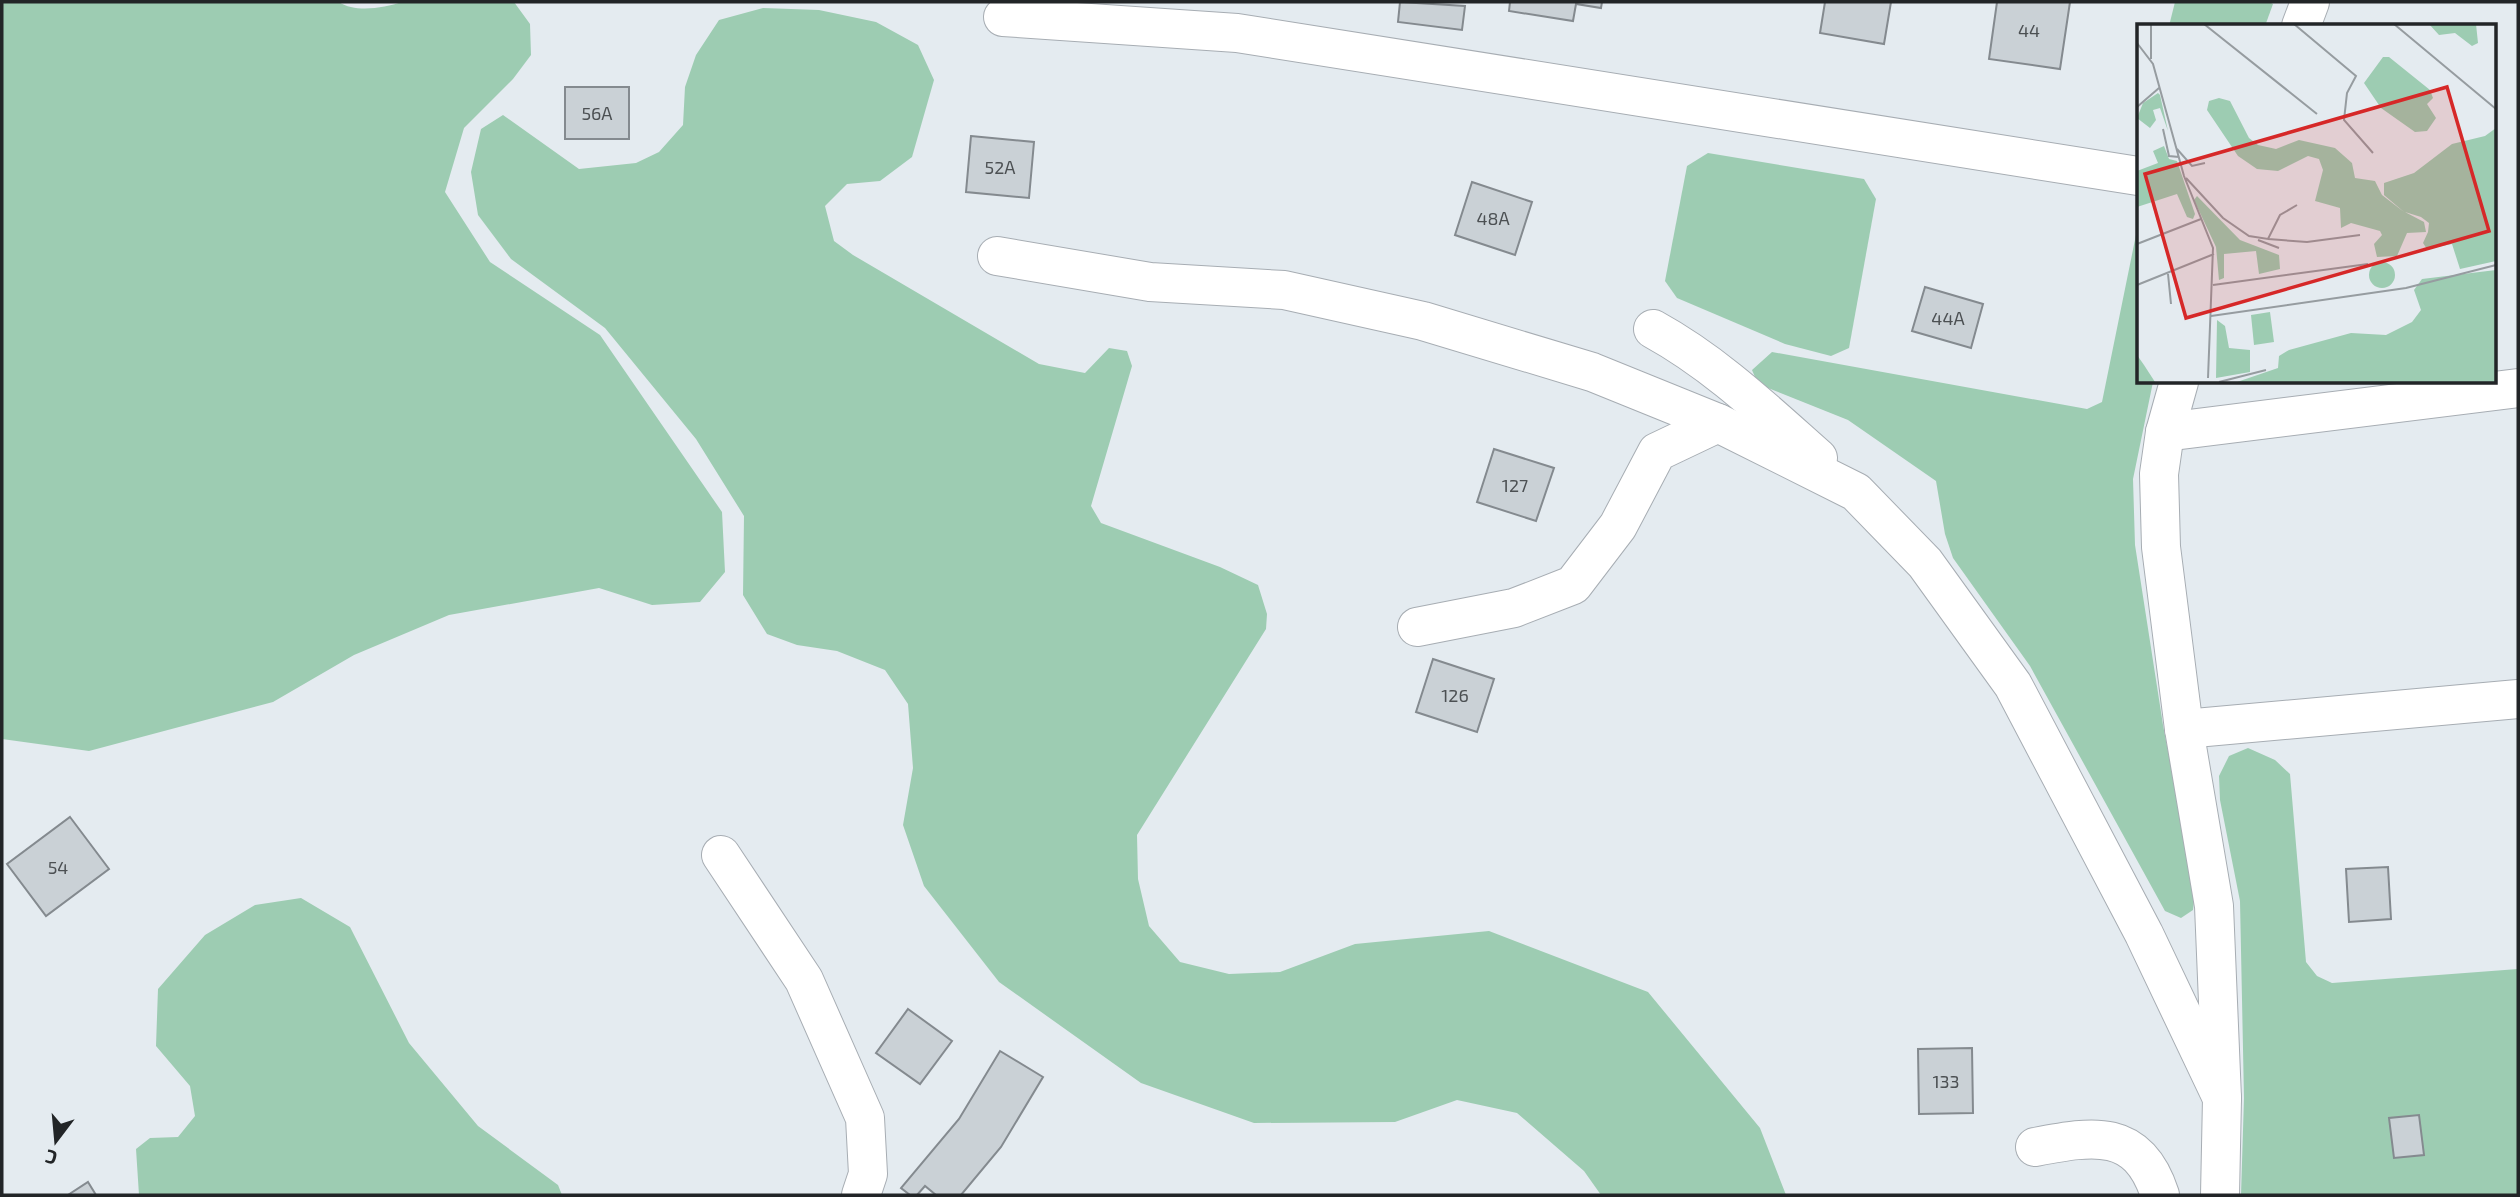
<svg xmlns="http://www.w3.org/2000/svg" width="2520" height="1197" font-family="'Exo 2',sans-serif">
  <rect width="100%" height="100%" fill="#e4ebf0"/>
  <g fill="#9dccb2">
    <path d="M2,2H339C355,13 384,8 402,2H514L530,24L531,55L513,79L464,128L445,192L490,262L600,335L722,512L725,572L700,602L652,605L599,588L449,615L354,655L273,702L89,751L2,739Z"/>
    <polygon points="2175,2 2269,2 2273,4 2265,26 2169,26"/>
    <polygon points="763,8 819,10 876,22 918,45 934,80 912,157 880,181 847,184 825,206 834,241 853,255 1039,364 1085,373 1109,348 1127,351 1132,366 1091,506 1101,523 1220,567 1258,585 1267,614 1266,629 1137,835 1138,879 1149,926 1180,962 1229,974 1280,972 1355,944 1489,931 1648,992 1760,1128 1786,1195 1601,1195 1584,1171 1517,1113 1457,1100 1395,1122 1254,1123 1141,1083 999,982 924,886 903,825 913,768 908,704 885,670 837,651 797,645 767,634 743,595 744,516 696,439 605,328 511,259 478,215 471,172 481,129 503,115 579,169 636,163 659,152 683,125 685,87 696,55 719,20"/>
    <polygon points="1708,153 1864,179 1876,199 1849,348 1831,356 1785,344 1677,298 1665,281 1687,166"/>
    <polygon points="2138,225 2138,382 2153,382 2133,479 2135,545 2163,725 2195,892 2193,910 2181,918 2165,911 2030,666 1953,558 1945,534 1936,481 1848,420 1758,384 1752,370 1772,352 2087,409 2102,402"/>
    <polygon points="2248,748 2275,760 2290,774 2306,962 2317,976 2332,983 2518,969 2518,1195 2241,1195 2244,1098 2240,901 2220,800 2219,776 2229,756"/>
    <polygon points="301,898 350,927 409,1043 478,1126 558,1185 562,1195 139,1195 136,1149 150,1138 178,1137 195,1116 190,1086 156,1046 158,989 205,935 255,905"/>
  </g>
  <g fill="#cad1d6" stroke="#848a8f" stroke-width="2">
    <polygon points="1400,2 1465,6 1462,30 1398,22"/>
    <polygon points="1510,2 1602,2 1601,8 1576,4 1573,21 1509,11"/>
    <polygon points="1825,2 1891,2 1884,44 1820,33"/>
    <polygon points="1997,2 2070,2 2060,69 1989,59"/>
    <rect x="565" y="87" width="64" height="52"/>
    <polygon points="971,136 1034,142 1029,198 966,192"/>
    <polygon points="1472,182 1532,202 1515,255 1455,235"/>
    <polygon points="1925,287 1983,304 1971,348 1912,331"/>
    <polygon points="1494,449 1554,468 1536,521 1477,502"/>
    <polygon points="1433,659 1494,679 1477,732 1416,712"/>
    <polygon points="70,817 109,869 46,916 7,864"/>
    <polygon points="2388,867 2391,919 2349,922 2346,869"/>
    <polygon points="908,1009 952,1041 920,1084 876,1053"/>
    <polygon points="1972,1048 1973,1113 1919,1114 1918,1049"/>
    <polygon points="1000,1051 1043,1077 1001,1147 961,1195 936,1195 925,1186 917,1195 910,1195 901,1188 959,1119"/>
    <polygon points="2419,1115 2424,1155 2394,1158 2389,1118"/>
    <polygon points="88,1182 96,1195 68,1195"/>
  </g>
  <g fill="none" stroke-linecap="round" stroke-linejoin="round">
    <g stroke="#a7adb3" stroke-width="40">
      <g id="minor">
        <polyline points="1003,17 1237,33 2138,176"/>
        <polyline points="2301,26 2310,2"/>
        <polyline points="997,256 1150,282 1284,290 1423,321 1592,372 1718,423"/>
        <path d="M1653,329C1715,363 1766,412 1818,458"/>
        <polyline points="2179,382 2165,432 2159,474 2161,547 2184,729 2214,906 2222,1098 2220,1195"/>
        <polyline points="2165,432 2518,388"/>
        <polyline points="1417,627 1514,608 1573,585 1618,526 1657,452 1718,423 1856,492 1925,563 2013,685 2144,934 2222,1098"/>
        <polyline points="2184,729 2518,699"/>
        <polyline points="721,855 804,980 865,1118 868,1174 861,1195"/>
        <path d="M2035,1147C2093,1136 2138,1127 2160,1195"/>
      </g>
    </g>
    <use href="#minor" stroke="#fff" stroke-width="38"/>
  </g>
  <g text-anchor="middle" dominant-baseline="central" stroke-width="7" stroke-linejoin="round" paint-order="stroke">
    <g font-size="18" fill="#4c5053">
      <text x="2029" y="30">44</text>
      <text x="597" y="113">56А</text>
      <text x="1000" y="167">52А</text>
      <text x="1493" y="218">48А</text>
      <text x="1948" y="318">44А</text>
      <text x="1515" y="485">127</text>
      <text x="1455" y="695">126</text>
      <text x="58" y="867">54</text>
      <text x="1946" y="1081">133</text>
    </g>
  </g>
  <g transform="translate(2137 24)">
    <rect width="359" height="359" fill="#e4ebf0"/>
    <path d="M292,0H339L341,19L335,22L318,9L302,11ZM246,33H252L293,66L296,74L290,80L299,94L290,107L278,108L244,84L227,59ZM21,69L23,71L31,107L23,84L16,86L19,96L13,104L0,94L6,79ZM82,74L93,77L112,114L121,121L139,125L162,116L198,124L215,139L218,154L238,157L245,171L267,188L247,171V159L277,149L315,120L348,112L359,104V237L323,245L315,220L290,225L286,219L291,208L292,199L284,193L268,188L287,198L289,208L270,209L260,232L240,233L237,220L245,211L243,207L214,199L204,204L203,184L178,177L186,146L182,135L171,132L141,147L120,145L101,132L70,86L72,77ZM27,122L32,135L40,137L58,190L56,195L50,193L40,170L0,183V147L21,139L16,127ZM60,172L103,216L142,231L143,245L122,250L119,227L87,230V254L82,256L79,223L57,176ZM232 251a13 13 0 1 1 26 0a13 13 0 1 1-26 0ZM359,246V358H100L141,344L142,332L152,326L214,309L249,311L275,298L284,286L277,266L285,255ZM133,288L137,318L117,321L114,291ZM80,296L88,302L92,324L113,326V348L79,354ZM0,331L7,341L18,358H0Z" fill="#9dccb2"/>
    <path fill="none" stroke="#969ca0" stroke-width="2" d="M67,0L180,90M157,0L219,52L210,69L207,96L236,129M257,0L359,85M0,19L16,40L47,152L76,224L71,354M14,35V0M0,83L22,64M26,105L32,132L42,133M40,125L55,142L68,139M49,154L86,194L112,212L131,215L143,191L160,181M131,215L170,218L223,211M121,216L142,224M0,220L64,195M31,250L34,280M0,261L77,230M76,261L231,240M74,292L269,264L359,241M82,358L129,346"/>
    <path fill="#d62828" fill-opacity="0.15" stroke="#d62828" stroke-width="3.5" d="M310,63L352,207L49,294L8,150Z"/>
    <rect width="359" height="359" fill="none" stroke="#222527" stroke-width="3.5"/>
  </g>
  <rect width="2520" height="1197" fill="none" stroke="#222527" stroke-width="7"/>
  <g transform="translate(56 1141) rotate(196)" stroke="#e4ebf0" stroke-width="5" paint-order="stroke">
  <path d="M0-5L12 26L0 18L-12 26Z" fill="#222527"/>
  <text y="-10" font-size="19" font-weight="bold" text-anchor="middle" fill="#222527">С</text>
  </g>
</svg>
